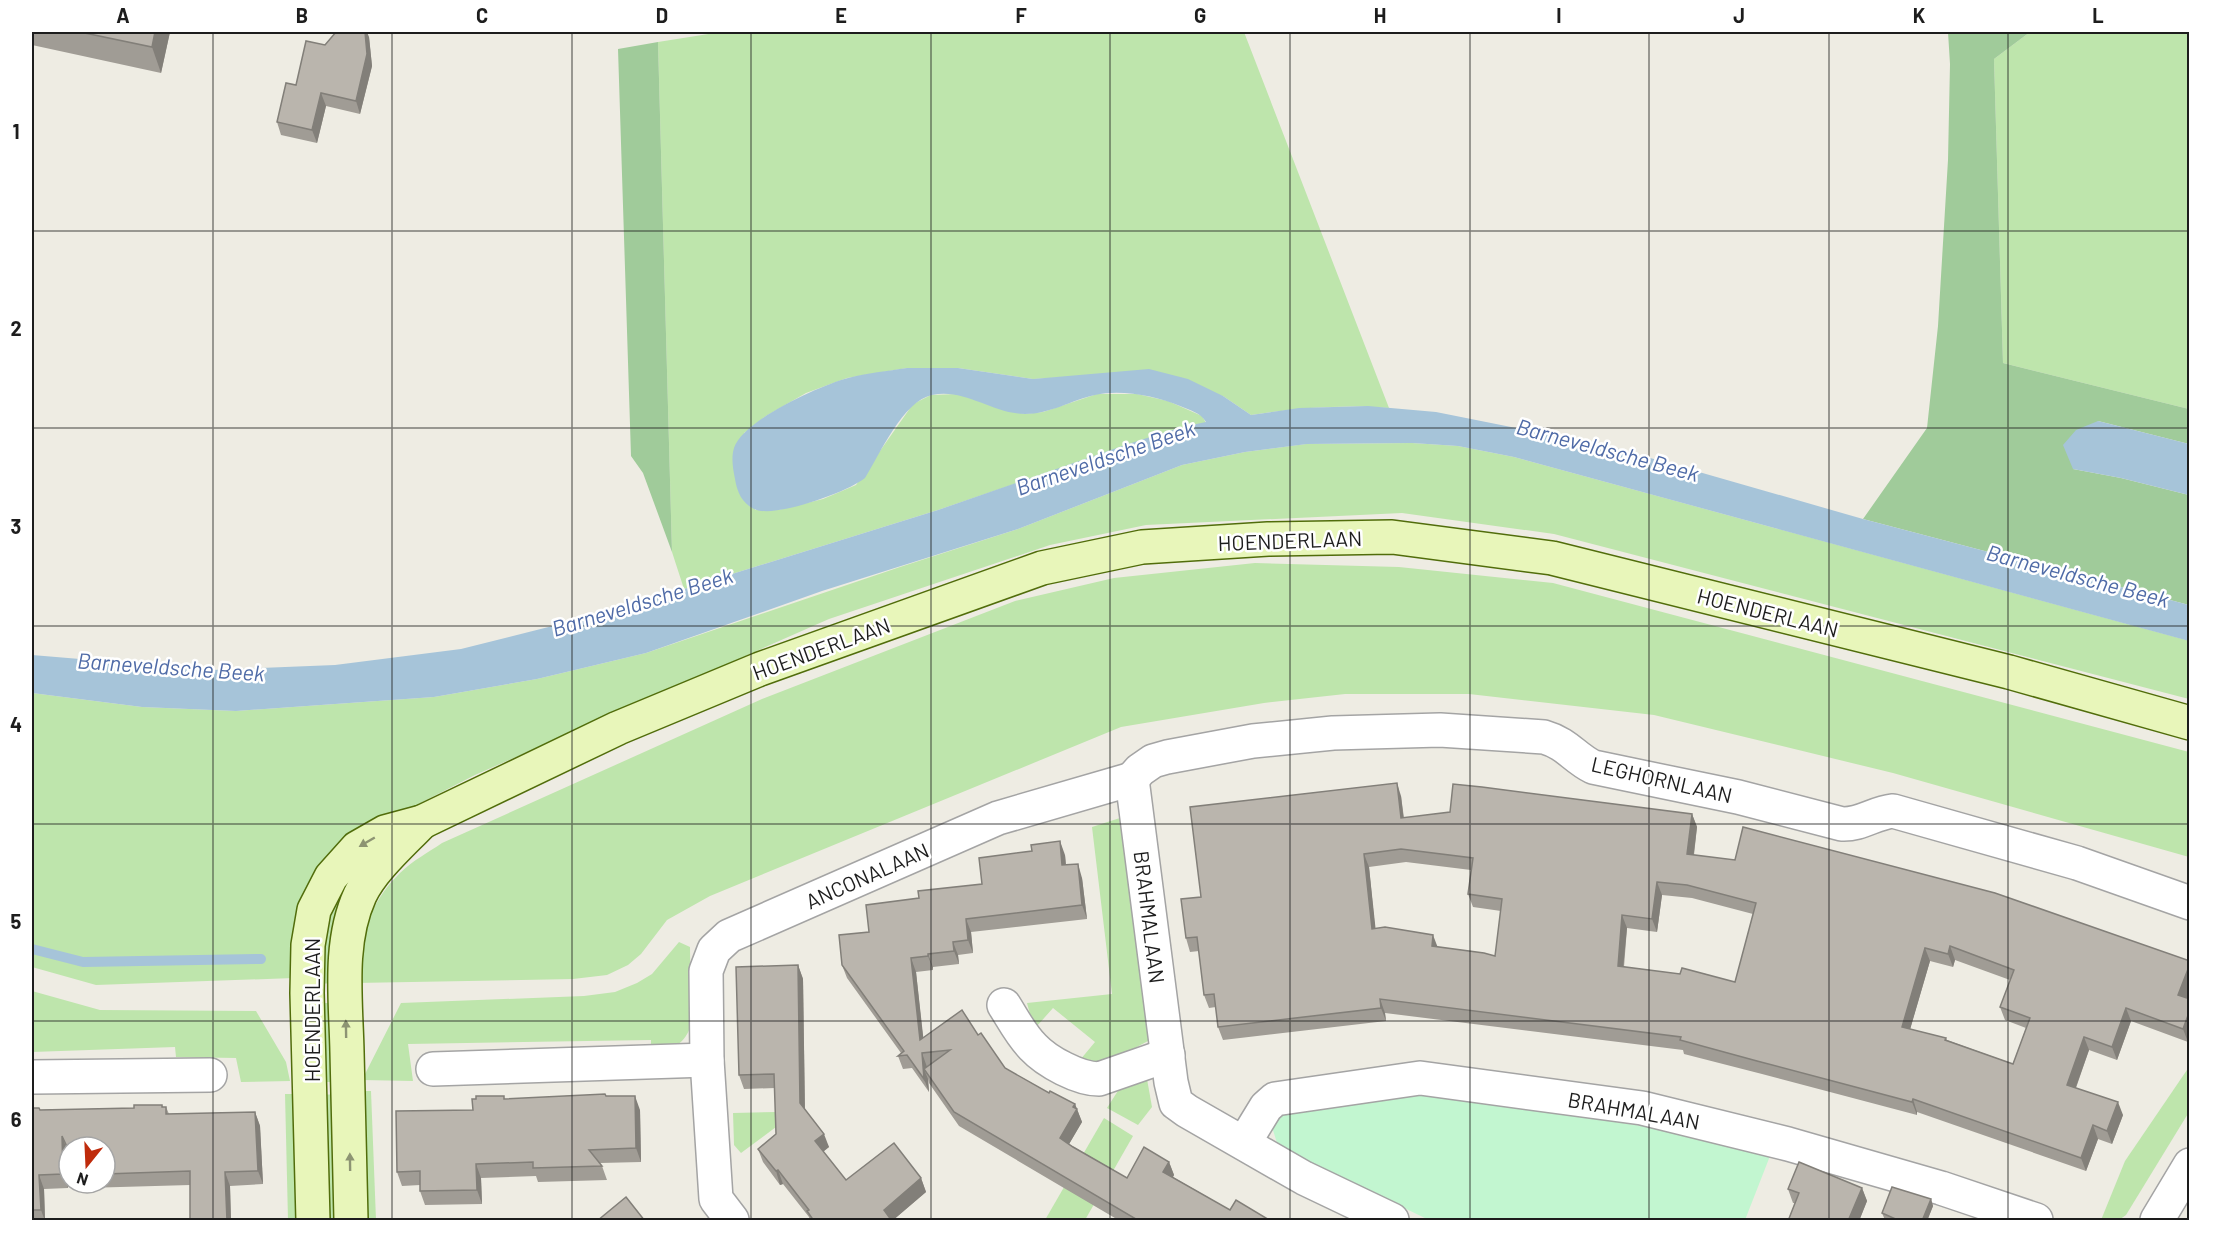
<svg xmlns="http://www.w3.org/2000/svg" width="2221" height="1252" font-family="Barlow,sans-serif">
  <rect width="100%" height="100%" fill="#eeece3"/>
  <g fill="#bee5ac">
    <path d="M721,32H1244L1389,408C1342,404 1297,408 1251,415L1223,396L1086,376L1033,379L958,368H907L847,378L806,393L766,416L744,433L755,510H778L823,499L856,485L913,404L931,395L957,394L1024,414L1043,412L1097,394H1137L1168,401L1202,416L1206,423L1182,427L938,510L684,589L672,552L658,42Z"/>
    <polygon points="2030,32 2189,32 2189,409 2003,363 1994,59"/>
    <polygon points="1412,443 1458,446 1514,457 2190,641 2189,699 1554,534 1402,513 1146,525 1050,545 829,619 475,775 397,815 347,843 294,978 96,985 32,967 32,693 142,707 236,711 434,697 537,679 646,653 900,567 1018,529 1182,465 1245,452 1306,444"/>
    <path d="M1255,563L1399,567L1553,583L2189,752V857L1893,773L1654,715L1469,694H1345L1264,703L1121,727L710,896L667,920L641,954L628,965L607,975L573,979L355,983C361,939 367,905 400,873C412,861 429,852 442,843L762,699L1015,601L1114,578Z"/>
    <polygon points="1123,817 1152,1032 1148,1041 1103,1065 1080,1060 1095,1042 1053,1008 1037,1026 1031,1018 1027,1003 1112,994 1092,827"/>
    <polygon points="365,854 336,983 316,984 325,913"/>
    <path d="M679,942L690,947L691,1026C682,1048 672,1048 651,1050V1040L408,1044L413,1081L362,1080L401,1003L584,996L615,992L637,983L652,974Z"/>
    <polygon points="32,991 100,1010 256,1011 286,1062 290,1081 241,1082 236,1058 176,1057 175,1047 32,1052"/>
    <polygon points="316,1003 336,1003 338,1082 318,1082"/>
    <polygon points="2189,1067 2189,1112 2126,1215 2119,1220 2101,1220 2125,1161"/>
    <polygon points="1147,1079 1152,1107 1138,1125 1107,1108 1121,1086"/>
    <polygon points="363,1091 371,1091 376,1220 368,1220"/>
    <polygon points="285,1094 294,1094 297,1220 288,1220"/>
    <polygon points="338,1094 341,1220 323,1220 320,1095"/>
    <polygon points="777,1112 776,1127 741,1153 734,1145 733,1113"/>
    <polygon points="1104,1118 1133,1136 1085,1220 1045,1220"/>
  </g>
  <g fill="#a0cb9a">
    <polygon points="1948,32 2030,32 1994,59 2003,363 2189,409 2189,444 2098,421 2073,469 2121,478 2189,495 2189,605 1863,519 1927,428 1938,326 1948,160 1950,64"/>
    <polygon points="658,42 672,552 643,473 631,456 618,49"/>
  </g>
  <polygon fill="#c2f6d0" points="1412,1094 1436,1095 1649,1127 1770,1156 1745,1220 1429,1220 1301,1158 1277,1143 1272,1127 1281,1116 1295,1109"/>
  <g fill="#a6c4d9">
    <path d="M907,368H958L1033,379L1149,369L1188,379L1223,396L1251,415L1299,408L1368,406L1436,412L1612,447L1863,519L2189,605V641L1514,457L1458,446L1412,443L1307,444L1245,452L1182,465L1018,529L822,591L646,653L537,679L434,697L236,711L142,707L32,693V655L212,670L335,665L461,649L592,616L684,589L938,510L1128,444L1182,427L1206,422C1201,413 1190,410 1180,406C1156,396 1121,389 1095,395C1072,400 1050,414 1025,414C993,414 965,388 932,395C903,401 880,454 865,478C848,492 773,519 754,509C742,503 737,492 735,479C733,469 731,458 734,448C743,420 821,385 848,378C867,373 887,371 907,368Z"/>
    <polygon points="2098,421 2189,444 2189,495 2121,478 2073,469 2063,445 2076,430"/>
  </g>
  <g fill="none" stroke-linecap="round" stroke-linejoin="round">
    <polyline stroke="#a6c4d9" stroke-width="10" points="32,949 83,962 261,959"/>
    <g stroke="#a4a4a4" stroke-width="36">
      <g id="street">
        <path d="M1132,779L1140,770L1153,761L1167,757L1253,741L1333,733L1440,730L1544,737C1568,744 1573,757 1593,767L1738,797L1842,824C1861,825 1874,813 1893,811L2077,863L2190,903"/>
        <polyline points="1132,779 1171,1082 1176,1103 1187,1111 1304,1178 1392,1220"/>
        <path d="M1004,1005C1013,1019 1021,1035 1033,1047C1047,1062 1079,1079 1099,1079L1168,1055"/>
        <polyline points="433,1069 707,1060"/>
        <polyline points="32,1077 210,1075"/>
        <polyline points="1244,1143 1266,1107 1275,1099 1420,1078 1642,1108 1788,1144 1941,1188 2036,1220"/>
        <polyline points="732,1220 716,1199 707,1060 706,971 714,950 729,936 998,818 1132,779"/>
        <polyline points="2157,1220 2190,1165"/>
      </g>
    </g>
    <g stroke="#516d0b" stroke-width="36">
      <g id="secondary">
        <polyline points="313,1220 307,993 308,945 314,910 331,877 357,848 385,832 422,822 618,728 760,669 1042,568 1142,547 1268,539 1392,537 1552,558 2009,672 2190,723"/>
        <path d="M351,1220C350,1164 348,1108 347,1052C346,1001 338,943 360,895C372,869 402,843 422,822"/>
      </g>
    </g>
    <use href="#street" stroke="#fff" stroke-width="33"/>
    <use href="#secondary" stroke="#e8f6ba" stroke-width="33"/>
  </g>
  <g fill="#a09c95" fill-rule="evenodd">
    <polygon points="32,32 170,32 161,73 32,45"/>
    <polygon points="369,37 372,66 360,114 326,106 317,143 281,135 277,122 296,85 325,45"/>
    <path d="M1401,796L1404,818L1692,814L1697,827L1694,855L2190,961V990L2187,998L2190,999V1037L2188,1042L2131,1021L2117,1060L2089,1050L2076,1088L2123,1115L2112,1144L2098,1139L2086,1171L1917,1112V1115L1762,1074L1684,1054L1683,1050L1385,1013L1386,1021L1223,1040L1218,1027L1216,1007L1209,1008L1204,995L1199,951L1190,952L1186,938L1201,897ZM1406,862L1471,870L1468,894L1473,907L1501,911L1495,956L1438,947L1375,928L1369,867ZM1662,895L1692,898L1753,914L1735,982L1624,967L1627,928L1657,932ZM1955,960L2010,980L2000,1007L2005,1020L2026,1028L2013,1064L1947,1040L1946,1038L1910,1029L1930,961L1953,967Z"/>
    <polygon points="1065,855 1066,865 1082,878 1087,919 971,932 973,953 958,955 959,964 933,967 933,970 916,972 923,1038 978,1035 1005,1068 1049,1093 1075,1104 1082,1122 1069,1144 1127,1178 1169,1162 1174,1175 1173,1177 1230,1210 1271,1221 1120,1221 959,1126 929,1083 928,1079 929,1092 912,1068 903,1069 898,1056 901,1053 847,978 842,965 869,932 919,898 982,884"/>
    <polygon points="798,965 803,979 805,1110 829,1147 823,1152 846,1180 921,1178 926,1192 892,1221 810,1221 809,1217 783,1184 780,1185 763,1162 758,1149 776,1134 775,1088 744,1089 739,1075"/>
    <polygon points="605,1094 606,1096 640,1110 641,1162 600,1163 602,1166 607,1180 538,1182 536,1176 481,1178 482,1204 425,1205 420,1191 420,1185 402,1186 397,1172 473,1110"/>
    <polygon points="162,1105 163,1107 166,1107 169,1114 255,1112 260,1126 263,1184 230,1186 231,1221 190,1221 190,1185 85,1188 82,1183 105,1183 105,1147 69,1147 69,1154 67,1150 68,1188 44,1189 45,1221 32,1221 32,1108 39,1108 40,1110 134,1108"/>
    <polygon points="1862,1188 1867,1201 1859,1221 1788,1221 1795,1203 1793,1203 1788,1189"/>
    <polygon points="1931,1199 1933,1206 1927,1221 1885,1220 1882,1213"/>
  </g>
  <g fill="#827f79">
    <polygon points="155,32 170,32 161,73 152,47"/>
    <polygon points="365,32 367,32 369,37 372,66 360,114 356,101"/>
    <polygon points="321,93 326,106 317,143 312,130"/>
    <polygon points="1397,783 1401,796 1405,831 1401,818"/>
    <polygon points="1692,814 1697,827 1692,868 1687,854"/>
    <polygon points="1060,841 1065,855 1067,879 1062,865"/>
    <polygon points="1364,854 1369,867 1377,942 1372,929"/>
    <polygon points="1078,864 1082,878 1087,919 1082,905"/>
    <polygon points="1657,882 1662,895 1657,932 1652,919"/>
    <polygon points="1622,915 1627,928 1622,979 1618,966"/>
    <polygon points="966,919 971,932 973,953 968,940"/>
    <polygon points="1433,935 1438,948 1432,946"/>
    <polygon points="953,942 958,955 959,964 954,951"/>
    <polygon points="1950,946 1955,960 1953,967 1948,954"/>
    <polygon points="1925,948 1930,961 1907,1040 1902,1027"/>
    <polygon points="928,954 933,967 933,970 928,956"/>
    <polygon points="911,958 916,972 925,1053 920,1040"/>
    <polygon points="2190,964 2190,990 2183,1008 2178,995"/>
    <polygon points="798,965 803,979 805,1117 800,1103"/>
    <polygon points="1380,999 1385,1013 1386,1021 1381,1008"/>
    <polygon points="2126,1008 2131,1021 2117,1060 2112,1047"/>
    <polygon points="2190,1010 2190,1037 2188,1042 2183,1029"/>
    <polygon points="2084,1037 2089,1050 2072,1098 2067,1085"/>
    <polygon points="922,1053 927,1067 927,1074 924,1069 928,1079 929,1092 924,1079"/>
    <polygon points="635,1096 640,1110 641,1162 636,1148"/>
    <polygon points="1913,1099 1917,1112 1917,1115 1912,1102"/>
    <polygon points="2118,1102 2123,1115 2112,1144 2107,1131"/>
    <polygon points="1075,1104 1082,1122 1065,1151 1060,1138"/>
    <polygon points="255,1112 260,1126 263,1184 258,1171"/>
    <polygon points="2093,1125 2098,1139 2086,1171 2081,1158"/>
    <polygon points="824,1134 829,1147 820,1154 815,1141"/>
    <polygon points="62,1136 67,1150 68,1188 63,1174"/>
    <polygon points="1169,1162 1174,1175 1168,1185 1163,1172"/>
    <polygon points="476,1164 481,1178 482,1204 477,1190"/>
    <polygon points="778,1170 783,1184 780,1185 776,1171"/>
    <polygon points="225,1172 230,1186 231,1221 227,1221"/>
    <polygon points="39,1175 44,1189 45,1221 41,1210"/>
    <polygon points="921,1178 926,1192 892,1221 884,1210"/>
    <polygon points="1862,1188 1867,1201 1859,1221 1848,1221"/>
    <polygon points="1931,1199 1933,1206 1927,1221 1922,1221"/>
  </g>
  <g fill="#bab5ad" stroke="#827f79" stroke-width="1.5" fill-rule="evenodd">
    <polygon points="80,32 155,32 152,47"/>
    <polygon points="336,32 365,32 367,54 356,101 321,93 312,130 277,122 286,83 296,85 306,41 325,45"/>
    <path d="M1397,783L1401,818L1450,812L1453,784L1482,787L1692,814L1687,854L1735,860L1743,827L1995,893L2190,961V964L2178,995L2190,999V1010L2183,1029L2126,1008L2112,1047L2084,1037L2067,1085L2118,1102L2107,1131L2093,1125L2081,1158L1913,1099L1912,1102L1757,1061L1680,1040L1681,1037L1380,999L1381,1008L1218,1027L1214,994L1204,995L1197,937L1186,938L1181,899L1201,897L1190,807ZM1401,849L1473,858L1468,894L1502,899L1495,956L1484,953L1432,946L1433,935L1385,927L1372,929L1364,854ZM1657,882L1687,885L1756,903L1735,982L1682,968L1680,974L1618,966L1622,915L1652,919ZM1950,946L2014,970L2000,1007L2030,1018L2013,1064L1945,1040L1946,1038L1902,1027L1925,948L1948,954Z"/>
    <polygon points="1060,841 1062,865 1078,864 1082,905 966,919 968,940 953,942 954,951 928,954 928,956 911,958 920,1040 962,1010 978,1035 981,1033 1005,1068 1049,1093 1050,1091 1075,1104 1073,1107 1077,1109 1060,1138 1073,1147 1127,1178 1144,1147 1169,1162 1163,1172 1230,1210 1236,1200 1271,1221 1135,1221 1136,1219 954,1112 924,1069 950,1050 922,1053 924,1079 907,1055 898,1056 904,1051 842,965 839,935 869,932 866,905 919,898 918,891 982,884 979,858 1032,851 1031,845"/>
    <polygon points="798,965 800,1103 824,1134 815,1141 846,1180 894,1143 921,1178 884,1210 892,1221 814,1221 807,1211 809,1210 778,1170 776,1171 758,1149 776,1134 774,1074 739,1075 736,967"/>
    <polygon points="605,1094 606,1096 635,1096 636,1148 589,1150 602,1166 533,1168 533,1162 476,1164 477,1190 420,1191 420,1171 397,1172 396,1111 473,1110 472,1099 476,1099 476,1096 504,1096 504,1099"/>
    <polygon points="134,1105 162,1105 162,1107 166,1107 166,1114 255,1112 258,1171 225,1172 227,1221 190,1221 190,1171 105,1174 105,1147 69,1147 69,1151 62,1136 63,1174 39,1175 41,1210 32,1210 32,1108 39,1108 40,1110 134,1108"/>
    <polygon points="1799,1162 1862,1188 1848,1221 1788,1221 1799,1193 1788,1189"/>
    <polygon points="1892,1187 1931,1199 1922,1221 1900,1221 1882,1213"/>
    <polygon points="626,1197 645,1221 597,1221"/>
  </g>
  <defs><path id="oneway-solid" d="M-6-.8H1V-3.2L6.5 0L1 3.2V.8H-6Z" transform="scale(1.5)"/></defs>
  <g fill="#8d9473">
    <use href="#oneway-solid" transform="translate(367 842) rotate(150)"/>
    <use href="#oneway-solid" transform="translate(346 1029) rotate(-91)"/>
    <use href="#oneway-solid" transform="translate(350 1162) rotate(-91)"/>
  </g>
  <path fill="none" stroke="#1d1d1d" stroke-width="1.5" stroke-opacity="0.55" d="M213,32V1220M392,32V1220M572,32V1220M751,32V1220M931,32V1220M1110,32V1220M1290,32V1220M1470,32V1220M1649,32V1220M1829,32V1220M2008,32V1220M32,231H2190M32,428H2190M32,626H2190M32,824H2190M32,1021H2190"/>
  <g text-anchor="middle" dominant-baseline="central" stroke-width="5" stroke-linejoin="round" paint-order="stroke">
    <g font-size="21" fill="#1d1d1d" stroke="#fff">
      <text transform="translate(1290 540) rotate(-2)">HOENDERLAAN</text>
      <text transform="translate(1768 612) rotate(14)">HOENDERLAAN</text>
      <text transform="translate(821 648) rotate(-20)">HOENDERLAAN</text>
      <text transform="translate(1662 779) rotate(13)">LEGHORNLAAN</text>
      <text transform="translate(867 875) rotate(-24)">ANCONALAAN</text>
      <text transform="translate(1150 917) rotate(83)">BRAHMALAAN</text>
      <text transform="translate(311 1010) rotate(-90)">HOENDERLAAN</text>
      <text transform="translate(1634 1110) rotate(10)">BRAHMALAAN</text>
    </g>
    <g font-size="22" font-style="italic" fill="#4f6ba7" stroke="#fff">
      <text transform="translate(1608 449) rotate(15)">Barneveldsche Beek</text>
      <text transform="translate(1105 457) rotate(-19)">Barneveldsche Beek</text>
      <text transform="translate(2078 575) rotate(15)">Barneveldsche Beek</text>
      <text transform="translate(642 601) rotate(-17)">Barneveldsche Beek</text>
      <text transform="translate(171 666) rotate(4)">Barneveldsche Beek</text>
    </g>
  </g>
  <rect width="2221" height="1252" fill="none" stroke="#ffffff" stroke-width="66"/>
  <g transform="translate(87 1165) rotate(198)"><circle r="28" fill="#ffffff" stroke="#a5a5a5" stroke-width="1.5"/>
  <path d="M0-4.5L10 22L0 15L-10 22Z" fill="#bf2b0b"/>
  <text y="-9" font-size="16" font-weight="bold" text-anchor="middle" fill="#1d1d1d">N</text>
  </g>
  <rect x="33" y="33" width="2155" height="1186" fill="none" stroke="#1d1d1d" stroke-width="2"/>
  <g font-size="20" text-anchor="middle" font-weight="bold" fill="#1d1d1d">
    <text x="123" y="23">A</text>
    <text x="302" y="23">B</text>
    <text x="482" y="23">C</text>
    <text x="662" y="23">D</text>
    <text x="841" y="23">E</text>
    <text x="1021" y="23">F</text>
    <text x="1200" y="23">G</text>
    <text x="1380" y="23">H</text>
    <text x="1559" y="23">I</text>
    <text x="1739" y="23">J</text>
    <text x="1919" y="23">K</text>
    <text x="2098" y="23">L</text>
    <text x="16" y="139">1</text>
    <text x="16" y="336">2</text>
    <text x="16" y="534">3</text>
    <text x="16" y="732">4</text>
    <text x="16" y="929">5</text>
    <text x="16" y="1127">6</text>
  </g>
</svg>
